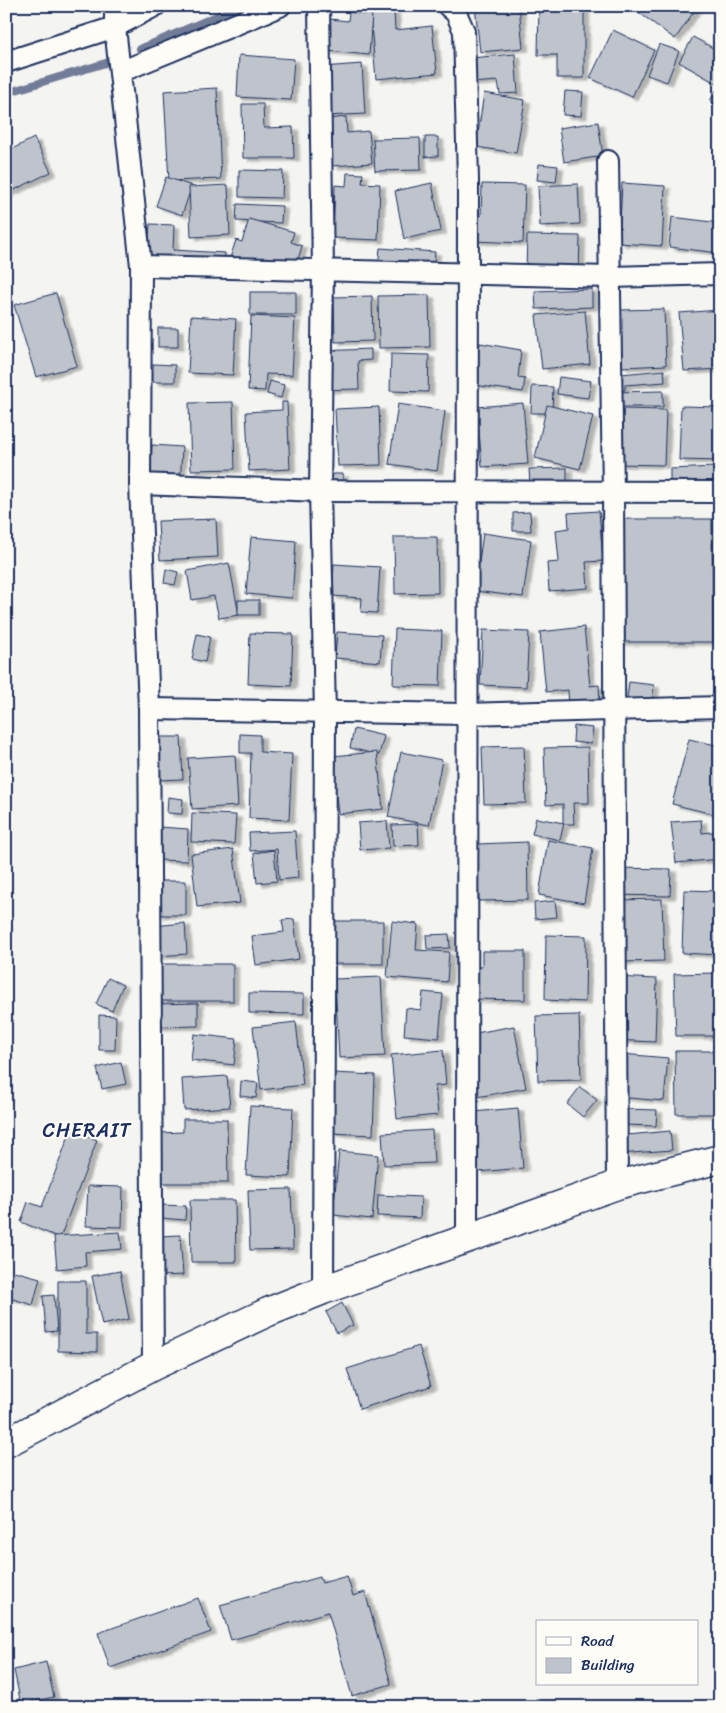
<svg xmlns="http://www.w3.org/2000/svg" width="726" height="1713" font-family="Sriracha,sans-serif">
  <defs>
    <filter id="shadow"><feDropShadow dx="5.5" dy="3" stdDeviation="1" flood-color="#0004"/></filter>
  </defs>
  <rect width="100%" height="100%" fill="#f4f4f1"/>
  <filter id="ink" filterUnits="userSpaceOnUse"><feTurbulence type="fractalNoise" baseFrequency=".02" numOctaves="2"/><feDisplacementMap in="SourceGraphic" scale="10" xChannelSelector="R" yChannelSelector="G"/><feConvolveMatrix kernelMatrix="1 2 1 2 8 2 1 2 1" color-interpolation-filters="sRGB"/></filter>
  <g filter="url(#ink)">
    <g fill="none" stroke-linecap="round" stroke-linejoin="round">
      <g stroke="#717c98" stroke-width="8">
        <polyline points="140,49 240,6"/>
        <polyline points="6,93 109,62"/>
      </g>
    </g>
    <g fill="#bfc3cc" stroke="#1b2f5e" filter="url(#shadow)">
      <polygon points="475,6 519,6 523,48 480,52"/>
      <polygon points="539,6 584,6 584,78 557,78 557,55 538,55"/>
      <polygon points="630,6 697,6 697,7 675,39"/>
      <polygon points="710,6 720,6 720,32"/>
      <polygon points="394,11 395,30 432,26 437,73 376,79 370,14"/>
      <polygon points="349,12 372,15 369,55 318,50 321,18 348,21"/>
      <polygon points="613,30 654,50 632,97 590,78"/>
      <polygon points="693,37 720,52 720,107 710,101 719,85 679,62"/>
      <polygon points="659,44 679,51 667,82 647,75"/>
      <polygon points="515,54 518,93 500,94 498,81 471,83 471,58"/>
      <polygon points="239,55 294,59 291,100 237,97"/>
      <polygon points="362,64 365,114 325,116 322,67"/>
      <polygon points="217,88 221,179 169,181 164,91"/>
      <polygon points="565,91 583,92 581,116 563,115"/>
      <polygon points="484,93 525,100 516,153 476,147"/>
      <polygon points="242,104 263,104 264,128 293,127 294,158 243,158"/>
      <polygon points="346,117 347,133 369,131 372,163 332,166 328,119"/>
      <polygon points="598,122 603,156 564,162 559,128"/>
      <polygon points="425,137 438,137 438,156 425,157"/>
      <polygon points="34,138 51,172 6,194 6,152"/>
      <polygon points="420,138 421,170 375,171 373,139"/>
      <polygon points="539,164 558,166 556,182 537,180"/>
      <polygon points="239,170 283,171 282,198 239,197"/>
      <polygon points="347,173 363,174 362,183 380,184 378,240 333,238 335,185 346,186"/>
      <polygon points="166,177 192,186 182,215 156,206"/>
      <polygon points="432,183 441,231 404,239 395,191"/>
      <polygon points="622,183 665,186 662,246 619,243"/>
      <polygon points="482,184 525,185 523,243 474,241 475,216 481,216"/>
      <polygon points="578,184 580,224 540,226 538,186"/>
      <polygon points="228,185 230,235 191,237 189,187"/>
      <polygon points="237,204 282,206 281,223 236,221"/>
      <polygon points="672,217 720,223 719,253 669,247"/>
      <polygon points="249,219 294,232 291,242 302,246 293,276 230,258 236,240 242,242"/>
      <polygon points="150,224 174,225 173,250 225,253 224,275 147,269"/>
      <polygon points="527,235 580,236 579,273 526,272"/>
      <polygon points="380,248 435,252 433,273 378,269"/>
      <polygon points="592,289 592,307 536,309 535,291"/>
      <rect x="250" y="292" width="46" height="23"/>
      <polygon points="56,293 77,366 36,377 14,305"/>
      <polygon points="429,295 430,347 379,348 378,296"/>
      <polygon points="372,296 373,341 335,342 334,297"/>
      <polygon points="664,309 666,365 622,367 620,310"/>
      <polygon points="720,310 720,369 684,371 679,313"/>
      <polygon points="585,311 590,364 542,369 536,315"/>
      <polygon points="191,316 236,319 233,375 188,373"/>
      <polygon points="251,316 295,318 292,375 266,374 265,391 248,390"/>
      <rect x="158" y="328" width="20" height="19"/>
      <polygon points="480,343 521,350 518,378 525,379 523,392 474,385"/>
      <polygon points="371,349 371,360 358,361 359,389 319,390 318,351"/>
      <polygon points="391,354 429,355 428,392 390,391"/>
      <polygon points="153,364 175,365 175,382 153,382"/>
      <polygon points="664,370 665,382 625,385 625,390 611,391 610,375"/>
      <polygon points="559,377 591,381 588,398 557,394"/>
      <polygon points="270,381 284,385 281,398 267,394"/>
      <polygon points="532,386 553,387 552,413 531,413"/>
      <polygon points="663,391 663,407 613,407 613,392"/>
      <polygon points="233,402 235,469 191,470 189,403"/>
      <polygon points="282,402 287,402 290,469 249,471 246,412 282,410"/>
      <polygon points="523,403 528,464 482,467 477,407"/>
      <polygon points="398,404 445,411 437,471 389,464"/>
      <polygon points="547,405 593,416 580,469 535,458"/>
      <polygon points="681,406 720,407 720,461 679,460"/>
      <polygon points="379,407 381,465 338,466 335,409"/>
      <polygon points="620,409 666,410 664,465 619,464"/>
      <polygon points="152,445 182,447 180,488 150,487"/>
      <polygon points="716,467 717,493 670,494 670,469"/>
      <polygon points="567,468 567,484 530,484 529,469"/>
      <polygon points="320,474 343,474 342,489 320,489"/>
      <polygon points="599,511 603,561 586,562 588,588 549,591 547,563 559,562 556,530 569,528 568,513"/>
      <polygon points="530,512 531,531 513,531 513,513"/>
      <polygon points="216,519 218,557 160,560 158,521"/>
      <polygon points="618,519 712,519 713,642 619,642"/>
      <polygon points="483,533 531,540 523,597 475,591"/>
      <polygon points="251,537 296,541 292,598 246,594"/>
      <polygon points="394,537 437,537 438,593 395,594"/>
      <polygon points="229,563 239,615 219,618 214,596 192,600 187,571"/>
      <polygon points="334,564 380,567 377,613 361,612 362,598 332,596"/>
      <polygon points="166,569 178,572 175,585 164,583"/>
      <rect x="238" y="600" width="21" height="15"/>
      <polygon points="584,627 590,686 599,685 600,706 569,708 568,690 546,692 540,632"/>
      <polygon points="395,629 442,631 440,686 393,685"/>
      <polygon points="483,630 529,632 526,687 480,685"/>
      <polygon points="337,632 382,635 380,662 335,658"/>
      <polygon points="250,633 293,634 291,686 248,684"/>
      <polygon points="197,634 210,637 205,662 192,659"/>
      <polygon points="629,682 654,685 652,701 627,698"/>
      <polygon points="574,726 593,728 591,744 573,742"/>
      <polygon points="354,729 384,736 379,755 350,748"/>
      <polygon points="240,734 260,735 260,752 292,754 289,820 249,818 251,753 240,753"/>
      <polygon points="157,737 181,737 183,779 158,780"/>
      <polygon points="689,739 720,746 720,803 717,815 672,804"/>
      <polygon points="524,746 526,803 484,804 482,747"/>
      <polygon points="588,747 589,803 573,803 574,824 563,824 563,804 546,805 544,748"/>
      <polygon points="377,752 383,809 338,814 332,756"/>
      <polygon points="401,752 442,760 429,825 388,817"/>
      <polygon points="235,755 238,806 192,809 188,758"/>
      <polygon points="168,797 183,799 182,814 167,813"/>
      <polygon points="192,813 236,815 234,844 191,842"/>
      <polygon points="536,818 564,823 560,840 532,834"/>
      <polygon points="701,820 702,833 720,831 720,859 676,863 671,822"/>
      <polygon points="387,821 389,848 360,850 358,823"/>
      <polygon points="418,824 419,845 393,846 392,825"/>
      <polygon points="159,827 188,829 187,861 157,860"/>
      <polygon points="295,831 298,878 279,880 277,849 250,851 249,833"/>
      <polygon points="548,840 593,848 584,903 539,895"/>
      <polygon points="527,842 528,900 479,901 477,844"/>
      <polygon points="233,849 240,903 197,907 191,854"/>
      <polygon points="274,850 277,881 257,883 254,853"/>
      <polygon points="614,868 671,869 670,896 613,895"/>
      <polygon points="157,881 186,881 186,915 158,915"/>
      <polygon points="684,890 720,891 720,955 682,953"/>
      <polygon points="662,899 664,961 620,962 618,900"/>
      <polygon points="555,901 557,917 535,919 534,903"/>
      <polygon points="294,919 299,959 256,965 252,936 284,932 282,920"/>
      <rect x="335" y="921" width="48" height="43"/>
      <polygon points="392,921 418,924 416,950 449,952 447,982 387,977"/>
      <polygon points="185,923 187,954 156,956 153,926"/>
      <polygon points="449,934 450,948 427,949 426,935"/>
      <polygon points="546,935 586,936 585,1002 545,1000"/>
      <polygon points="482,951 525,951 525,1000 471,999 471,967 482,967"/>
      <rect x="153" y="964" width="80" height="37"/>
      <polygon points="717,973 719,1036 676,1036 674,974"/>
      <polygon points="381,977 385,1056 339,1058 335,979"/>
      <polygon points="614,977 657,979 655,1042 612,1040"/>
      <polygon points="108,978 123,985 112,1011 96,1004"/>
      <polygon points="423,992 443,994 439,1038 404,1035 406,1008 421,1010"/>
      <polygon points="249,993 304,994 304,1014 249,1013"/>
      <polygon points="198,1003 198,1026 156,1027 156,1004"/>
      <polygon points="99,1015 116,1016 115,1050 99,1050"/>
      <polygon points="579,1015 581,1080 538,1081 536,1016"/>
      <polygon points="296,1022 303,1085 261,1090 253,1027"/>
      <polygon points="514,1026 526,1088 477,1097 465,1035"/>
      <polygon points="194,1034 237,1039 234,1065 191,1060"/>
      <polygon points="443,1050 446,1085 435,1086 438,1115 397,1119 391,1055"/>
      <polygon points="675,1051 717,1051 717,1114 676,1114"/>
      <polygon points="622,1054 668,1058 664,1101 618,1097"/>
      <polygon points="121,1062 126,1084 102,1089 97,1068"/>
      <polygon points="333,1073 375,1075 373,1135 331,1133"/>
      <polygon points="227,1076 230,1107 184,1110 182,1079"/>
      <polygon points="241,1081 258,1083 256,1098 240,1096"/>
      <polygon points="580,1087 597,1100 583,1117 567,1104"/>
      <polygon points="250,1106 293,1108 290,1177 246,1175"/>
      <polygon points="518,1108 523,1168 478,1172 473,1112"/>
      <polygon points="624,1109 657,1110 656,1126 624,1125"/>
      <polygon points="183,1119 227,1119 228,1183 161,1183 160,1133 183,1132"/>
      <polygon points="71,1130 97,1140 60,1238 21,1222 28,1202 42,1207"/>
      <polygon points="432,1130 434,1163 384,1165 382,1133"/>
      <polygon points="670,1131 672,1150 618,1154 617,1136"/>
      <polygon points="339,1151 378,1155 372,1219 333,1215"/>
      <polygon points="88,1186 123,1187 122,1227 86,1226"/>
      <polygon points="291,1189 293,1249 250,1250 248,1190"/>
      <polygon points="378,1195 421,1197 420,1218 377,1216"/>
      <polygon points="190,1200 235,1200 236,1262 191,1262"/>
      <polygon points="161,1205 186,1206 185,1220 160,1218"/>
      <polygon points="120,1232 122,1249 85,1252 86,1266 57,1269 54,1236"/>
      <polygon points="180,1235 183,1275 162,1276 159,1236"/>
      <polygon points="14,1271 40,1278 33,1305 6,1297"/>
      <polygon points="120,1271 129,1319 102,1325 92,1276"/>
      <polygon points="58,1281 86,1281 86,1334 97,1334 97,1352 58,1351"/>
      <polygon points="54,1295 57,1331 46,1332 43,1296"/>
      <polygon points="342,1303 353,1325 337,1333 326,1312"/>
      <polygon points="419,1346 431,1386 360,1409 347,1369"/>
      <polygon points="347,1576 353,1596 365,1592 391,1684 352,1696 328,1612 231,1640 220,1605 320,1577 322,1583"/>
      <polygon points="198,1598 211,1632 110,1668 98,1633"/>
      <polygon points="46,1662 54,1697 21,1704 14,1670"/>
    </g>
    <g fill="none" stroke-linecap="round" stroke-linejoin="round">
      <g stroke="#1b2f5e" stroke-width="24">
        <g id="minor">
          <polyline points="115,6 115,27 141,266 140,484 149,709 153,1366"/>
          <polyline points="319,6 323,270 320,491 325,712 323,1290"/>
          <polyline points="448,6 456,13 464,31 468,180 467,1239"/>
          <polyline points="6,62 115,27 155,6"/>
          <polyline points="120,72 280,6"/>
          <polyline points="608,161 613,491 617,1185"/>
          <polyline points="141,266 611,277 720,274"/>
          <polyline points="140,484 320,491 720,492"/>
          <polyline points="149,709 466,714 720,707"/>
        </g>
      </g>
      <g stroke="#1b2f5e" stroke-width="31">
        <polyline id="secondary" points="6,1443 153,1366 268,1312 323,1290 617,1185 720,1159"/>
      </g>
      <use href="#minor" stroke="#fdfcf7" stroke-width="20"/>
      <use href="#secondary" stroke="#fdfcf7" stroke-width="28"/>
    </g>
  </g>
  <g text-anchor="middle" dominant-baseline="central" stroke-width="4.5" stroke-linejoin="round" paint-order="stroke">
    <g font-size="20" letter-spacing="1" fill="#1b2f5e" stroke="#fdfcf7">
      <text x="87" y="1130">CHERAIT</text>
    </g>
  </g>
  <rect width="726" height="1713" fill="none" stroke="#fdfcf7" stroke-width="25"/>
  <rect x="12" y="12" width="701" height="1688" fill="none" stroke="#1b2f5e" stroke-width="2" filter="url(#ink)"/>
  <rect x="536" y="1620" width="162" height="65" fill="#fdfcf7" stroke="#a3aaba"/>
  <rect x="546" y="1637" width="25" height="8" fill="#fdfcf7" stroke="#a3aaba"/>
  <text x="581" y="1646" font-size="15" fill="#1b2f5e">Road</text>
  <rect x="546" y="1658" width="25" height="15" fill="#bfc3cc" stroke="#a3aaba"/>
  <text x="581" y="1670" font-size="15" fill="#1b2f5e">Building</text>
</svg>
